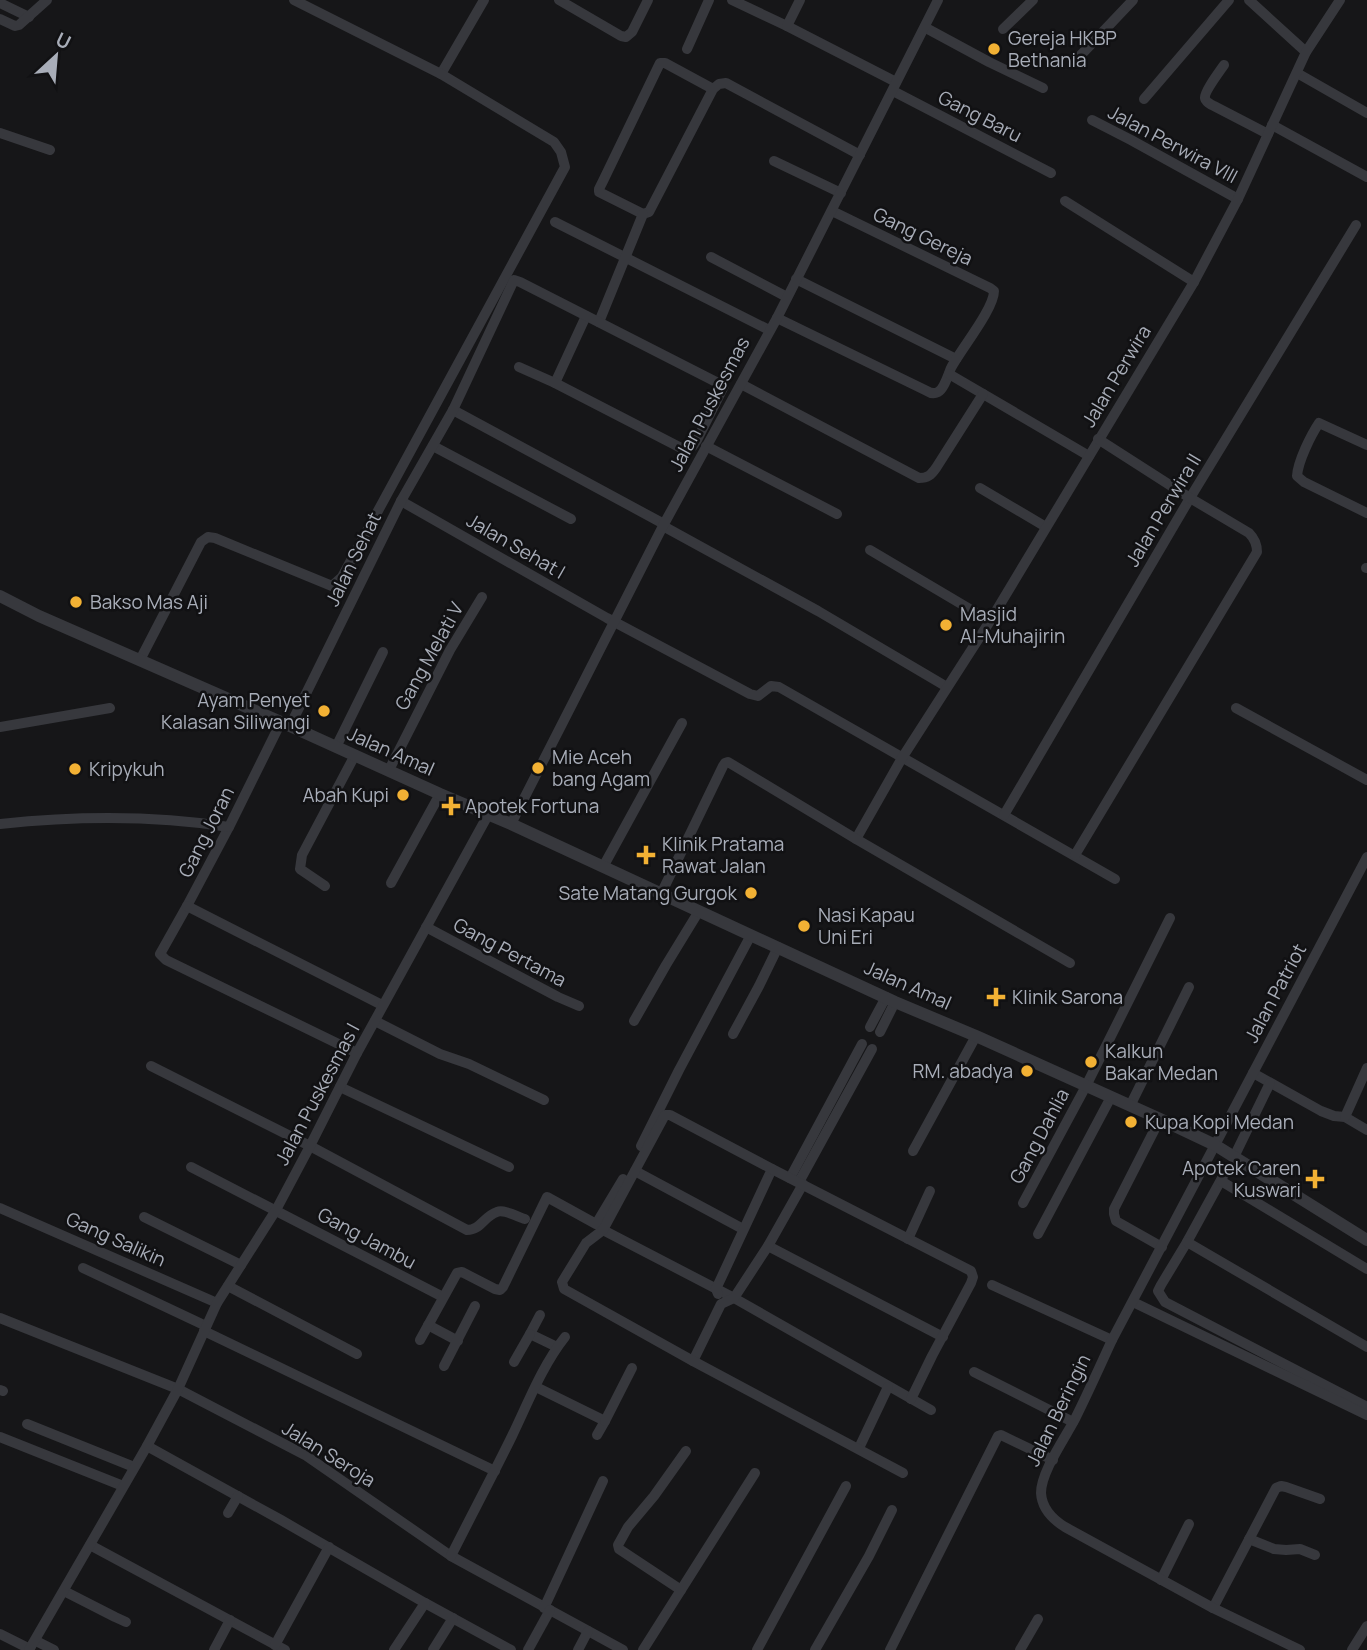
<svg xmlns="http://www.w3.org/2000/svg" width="1367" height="1650" font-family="Manrope,sans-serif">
  <rect width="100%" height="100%" fill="#161618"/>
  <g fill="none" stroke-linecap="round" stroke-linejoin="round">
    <g stroke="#37383d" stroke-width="10">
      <polyline points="559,0 621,36 626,37 632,32 648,0"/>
      <polyline points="732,0 787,26 896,82"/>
      <polyline points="1249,0 1306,52"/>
      <polyline points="0,3 29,17"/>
      <polyline points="0,19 15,26 19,25 47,0"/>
      <polyline points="787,26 800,0"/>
      <polyline points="926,28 989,62 1043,88"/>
      <polyline points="1003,29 1033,0"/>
      <polyline points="687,49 709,0"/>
      <polyline points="1079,57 1133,0"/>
      <path d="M1224,65C1220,71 1204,92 1205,98C1205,101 1211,105 1214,106L1268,134"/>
      <polyline points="1297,73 1367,113"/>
      <polyline points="441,74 484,0"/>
      <polyline points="713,89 665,63 660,63 603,181 599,189 599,192 643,214 649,212 713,89 719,84 726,83 860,155"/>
      <polyline points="893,91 1051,173"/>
      <polyline points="1144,99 1229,0"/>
      <polyline points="1092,120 1131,140 1238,199"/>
      <polyline points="1272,125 1367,177"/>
      <polyline points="0,133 50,150"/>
      <polyline points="774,161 841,193"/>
      <polyline points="1065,201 1194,282"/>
      <polyline points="555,222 769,330"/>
      <polyline points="711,257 787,297"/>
      <polyline points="796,279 956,359"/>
      <path d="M777,318L927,391C930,393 934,394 938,392C944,389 948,375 951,368C961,349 994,309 994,291L990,288L832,211"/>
      <polyline points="599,322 643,214"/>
      <polyline points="949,374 1089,456"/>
      <polyline points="555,383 586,316"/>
      <path d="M741,384L919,478C928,478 931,475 936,468L983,394"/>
      <polyline points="453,410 664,524"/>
      <path d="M1367,445L1319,423C1311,435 1298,461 1297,476L1304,482L1367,513"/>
      <polyline points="433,446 571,519"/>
      <polyline points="706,446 837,514"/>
      <polyline points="980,488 1046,527"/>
      <polyline points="401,501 607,618 750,694 758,696 771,686 779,687 1115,879"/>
      <polyline points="663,526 818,611 947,687"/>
      <polyline points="870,550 990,621"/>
      <polyline points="1366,568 1367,568"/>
      <polyline points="140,660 201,542 208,537 215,538 332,586 342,577 565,167 561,152 554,142 441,74 294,0"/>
      <polyline points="1236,708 1367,780"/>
      <polyline points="281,722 229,827 187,906 160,954 166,960 357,1053"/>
      <polyline points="290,726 401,501 453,410 514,280 520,282 724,386 697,440 693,446 685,450 555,383 519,367"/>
      <polyline points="0,727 110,708"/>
      <polyline points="336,747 383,652"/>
      <polyline points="389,770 450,650 482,597"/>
      <polyline points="1004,815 1190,498 1356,225"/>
      <path d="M0,824C76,816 153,815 229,827"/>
      <polyline points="511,824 664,524 777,318 938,0"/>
      <polyline points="856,839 902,758 990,621 1194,282 1238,199 1306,52 1340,0"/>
      <path d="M1075,855L1257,552C1257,544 1255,539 1249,533L1190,498L1098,439"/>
      <polyline points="603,867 682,723"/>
      <polyline points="391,883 440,794"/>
      <polyline points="325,886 300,869 302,855 355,755"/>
      <polyline points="661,894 723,766 725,763 728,762 856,839 1070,963"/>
      <polyline points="187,906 382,1005"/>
      <polyline points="426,927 558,997 579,1006"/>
      <polyline points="375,1021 440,1054 469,1064 544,1100"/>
      <polyline points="634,1021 666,965 699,911"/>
      <polyline points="870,1027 886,997"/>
      <polyline points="880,1032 895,1002"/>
      <polyline points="733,1034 759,986 778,947"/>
      <path d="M151,1066L310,1146L467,1230C481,1230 484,1216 497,1212C504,1209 518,1217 525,1219"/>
      <polyline points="1253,1073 1321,1111 1334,1116 1345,1117 1367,1130"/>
      <polyline points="340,1087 509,1167"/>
      <polyline points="1130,1106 1189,987"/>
      <polyline points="1345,1117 1367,1068"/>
      <polyline points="1160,1119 1114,1209 1114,1214 1116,1221 1162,1247"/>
      <polyline points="641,1146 679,1070 751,935"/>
      <polyline points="913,1151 976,1036"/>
      <polyline points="1234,1157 1270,1083"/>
      <polyline points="191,1167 443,1297"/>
      <polyline points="1227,1169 1187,1242 1161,1285 1158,1291 1165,1302 1367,1407"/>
      <polyline points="635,1171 743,1229"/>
      <polyline points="790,1178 862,1044"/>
      <polyline points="1221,1181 1367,1269"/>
      <polyline points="799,1182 872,1049"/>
      <polyline points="1023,1203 1086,1086 1170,918"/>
      <polyline points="0,1208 217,1303"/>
      <polyline points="144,1217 241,1265"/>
      <polyline points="603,1230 734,1298 931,1410"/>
      <polyline points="1038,1234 1111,1097"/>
      <polyline points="908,1239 930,1191"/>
      <polyline points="1187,1242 1367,1347"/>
      <polyline points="768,1246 943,1337"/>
      <polyline points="83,1268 206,1326"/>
      <polyline points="992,1285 1112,1340"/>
      <polyline points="228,1286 357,1354"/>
      <polyline points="718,1294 716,1289 772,1169"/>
      <polyline points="1133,1302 1367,1415"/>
      <polyline points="540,1315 530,1334 557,1347"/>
      <polyline points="0,1318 178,1389 305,1455 451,1556 623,1650"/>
      <polyline points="428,1325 458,1341"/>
      <polyline points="204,1331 495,1471"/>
      <polyline points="420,1340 457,1273 462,1272 495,1289 500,1290 503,1287 547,1197 596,1224 623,1179"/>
      <polyline points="693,1361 721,1304 734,1298 768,1246 803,1184"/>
      <polyline points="514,1362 530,1334"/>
      <polyline points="444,1366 475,1306"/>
      <polyline points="974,1372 1073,1422"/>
      <polyline points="536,1387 605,1421 597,1435"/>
      <polyline points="0,1390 3,1391"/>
      <polyline points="605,1421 632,1368"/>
      <polyline points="27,1424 134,1467"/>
      <polyline points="0,1437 123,1486"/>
      <polyline points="147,1446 281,1520 425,1603 511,1650"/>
      <polyline points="859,1448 888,1387"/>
      <polyline points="903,1473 693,1361 564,1289 562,1282 586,1243 603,1230 665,1115 670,1115 772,1169 971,1271 973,1277 971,1283 932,1356 911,1399"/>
      <polyline points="228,1513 238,1496"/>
      <polyline points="1249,1539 1274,1549 1286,1550 1300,1549 1315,1555"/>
      <polyline points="90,1545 285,1650"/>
      <path d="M451,1556C471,1516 492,1477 512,1436C528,1403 542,1366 565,1337"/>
      <polyline points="1161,1580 1189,1524"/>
      <polyline points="681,1590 619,1549 618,1545 628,1527 654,1496 686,1451"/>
      <polyline points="64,1591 115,1617 126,1622"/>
      <polyline points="544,1608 603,1481"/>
      <polyline points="1213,1608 1276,1488 1281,1486 1286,1487 1320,1499"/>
      <polyline points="0,1634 30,1649"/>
      <polyline points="36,1641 54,1650"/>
      <polyline points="275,1645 329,1547"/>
      <polyline points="29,1650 147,1446 178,1389 217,1303 276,1210 310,1146 357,1053 488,815"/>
      <polyline points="214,1650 230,1620"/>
      <polyline points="394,1650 425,1603"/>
      <polyline points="433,1650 453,1618"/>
      <polyline points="528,1650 550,1610"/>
      <polyline points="578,1650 588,1631"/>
      <polyline points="643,1650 755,1473"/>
      <polyline points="757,1650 846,1486"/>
      <polyline points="815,1650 869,1556 892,1510"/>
      <polyline points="890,1650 998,1436 1001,1435 1053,1460"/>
      <polyline points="1020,1650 1038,1619"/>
      <path d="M1300,1650L1213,1608L1065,1527C1052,1519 1042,1509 1041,1493C1041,1472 1065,1438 1075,1419C1088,1393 1100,1366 1112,1340L1367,857"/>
      <polyline points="1352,1650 1367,1626"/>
    </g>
    <polyline stroke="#37383d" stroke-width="12" points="0,596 39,616 290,726 440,794 511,824 895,1002 976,1036 1160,1119 1215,1145 1367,1240"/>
  </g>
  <g fill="#f2b134" stroke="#111113" stroke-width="2.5">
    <circle cx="994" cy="49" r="7"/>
    <circle cx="76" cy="602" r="7"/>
    <circle cx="946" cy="625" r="7"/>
    <circle cx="324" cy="711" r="7"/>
    <circle cx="538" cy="768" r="7"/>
    <circle cx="75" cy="769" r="7"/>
    <circle cx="403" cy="795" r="7"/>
    <path d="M447.5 795.5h7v7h7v7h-7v7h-7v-7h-7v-7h7z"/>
    <path d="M642.5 844.5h7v7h7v7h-7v7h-7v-7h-7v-7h7z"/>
    <circle cx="751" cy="893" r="7"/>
    <circle cx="804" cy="926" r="7"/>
    <path d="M992.5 986.5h7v7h7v7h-7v7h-7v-7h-7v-7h7z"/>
    <circle cx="1091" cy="1062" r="7"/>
    <circle cx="1027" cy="1071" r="7"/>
    <circle cx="1131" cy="1122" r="7"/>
    <path d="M1311.5 1168.5h7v7h7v7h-7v7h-7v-7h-7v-7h7z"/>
  </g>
  <g text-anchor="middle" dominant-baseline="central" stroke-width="5" stroke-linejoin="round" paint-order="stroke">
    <g font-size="19" fill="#a8adb8" stroke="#111113" text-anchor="start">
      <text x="1008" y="38">Gereja HKBP<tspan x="1008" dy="22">Bethania</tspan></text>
      <text x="90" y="602">Bakso Mas Aji</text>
      <text x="960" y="614">Masjid<tspan x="960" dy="22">Al-Muhajirin</tspan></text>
      <text x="310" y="700" text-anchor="end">Ayam Penyet<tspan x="310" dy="22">Kalasan Siliwangi</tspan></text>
      <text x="552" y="757">Mie Aceh<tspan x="552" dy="22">bang Agam</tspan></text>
      <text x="89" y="769">Kripykuh</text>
      <text x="389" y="795" text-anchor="end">Abah Kupi</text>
      <text x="465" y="806">Apotek Fortuna</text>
      <text x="662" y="844">Klinik Pratama<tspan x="662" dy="22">Rawat Jalan</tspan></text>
      <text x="737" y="893" text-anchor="end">Sate Matang Gurgok</text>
      <text x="818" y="915">Nasi Kapau<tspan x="818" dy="22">Uni Eri</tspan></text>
      <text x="1012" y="997">Klinik Sarona</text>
      <text x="1105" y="1051">Kalkun<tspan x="1105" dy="22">Bakar Medan</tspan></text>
      <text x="1013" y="1071" text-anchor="end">RM. abadya</text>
      <text x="1145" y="1122">Kupa Kopi Medan</text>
      <text x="1301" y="1168" text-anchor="end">Apotek Caren<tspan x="1301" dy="22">Kuswari</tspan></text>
    </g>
    <g font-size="19" fill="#a8adb8" stroke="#111113">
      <text transform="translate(980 116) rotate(27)">Gang Baru</text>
      <text transform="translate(1173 144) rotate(28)">Jalan Perwira VIII</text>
      <text transform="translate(923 236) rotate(26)">Gang Gereja</text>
      <text transform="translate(1116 376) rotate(-59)">Jalan Perwira</text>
      <text transform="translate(709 404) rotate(-62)">Jalan Puskesmas</text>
      <text transform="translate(1163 510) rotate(-59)">Jalan Perwira II</text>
      <text transform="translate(516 546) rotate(30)">Jalan Sehat I</text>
      <text transform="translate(353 559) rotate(-64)">Jalan Sehat</text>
      <text transform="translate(429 656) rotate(-61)">Gang Melati V</text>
      <text transform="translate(391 751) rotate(24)">Jalan Amal</text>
      <text transform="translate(206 832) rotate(-63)">Gang Joran</text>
      <text transform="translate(510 952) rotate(28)">Gang Pertama</text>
      <text transform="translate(908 985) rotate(24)">Jalan Amal</text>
      <text transform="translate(1275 993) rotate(-62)">Jalan Patriot</text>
      <text transform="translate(317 1094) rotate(-62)">Jalan Puskesmas I</text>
      <text transform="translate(1039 1136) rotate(-62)">Gang Dahlia</text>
      <text transform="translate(367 1238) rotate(28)">Gang Jambu</text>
      <text transform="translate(116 1239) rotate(24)">Gang Salikin</text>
      <text transform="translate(1058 1410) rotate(-64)">Jalan Beringin</text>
      <text transform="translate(329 1454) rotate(32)">Jalan Seroja</text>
    </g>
  </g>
  <g transform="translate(56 56) rotate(26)" stroke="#111113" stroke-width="5" paint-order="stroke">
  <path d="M0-5L12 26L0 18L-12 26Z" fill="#a8adb8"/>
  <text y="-10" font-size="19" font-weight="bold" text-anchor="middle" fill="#a8adb8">U</text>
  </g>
</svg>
